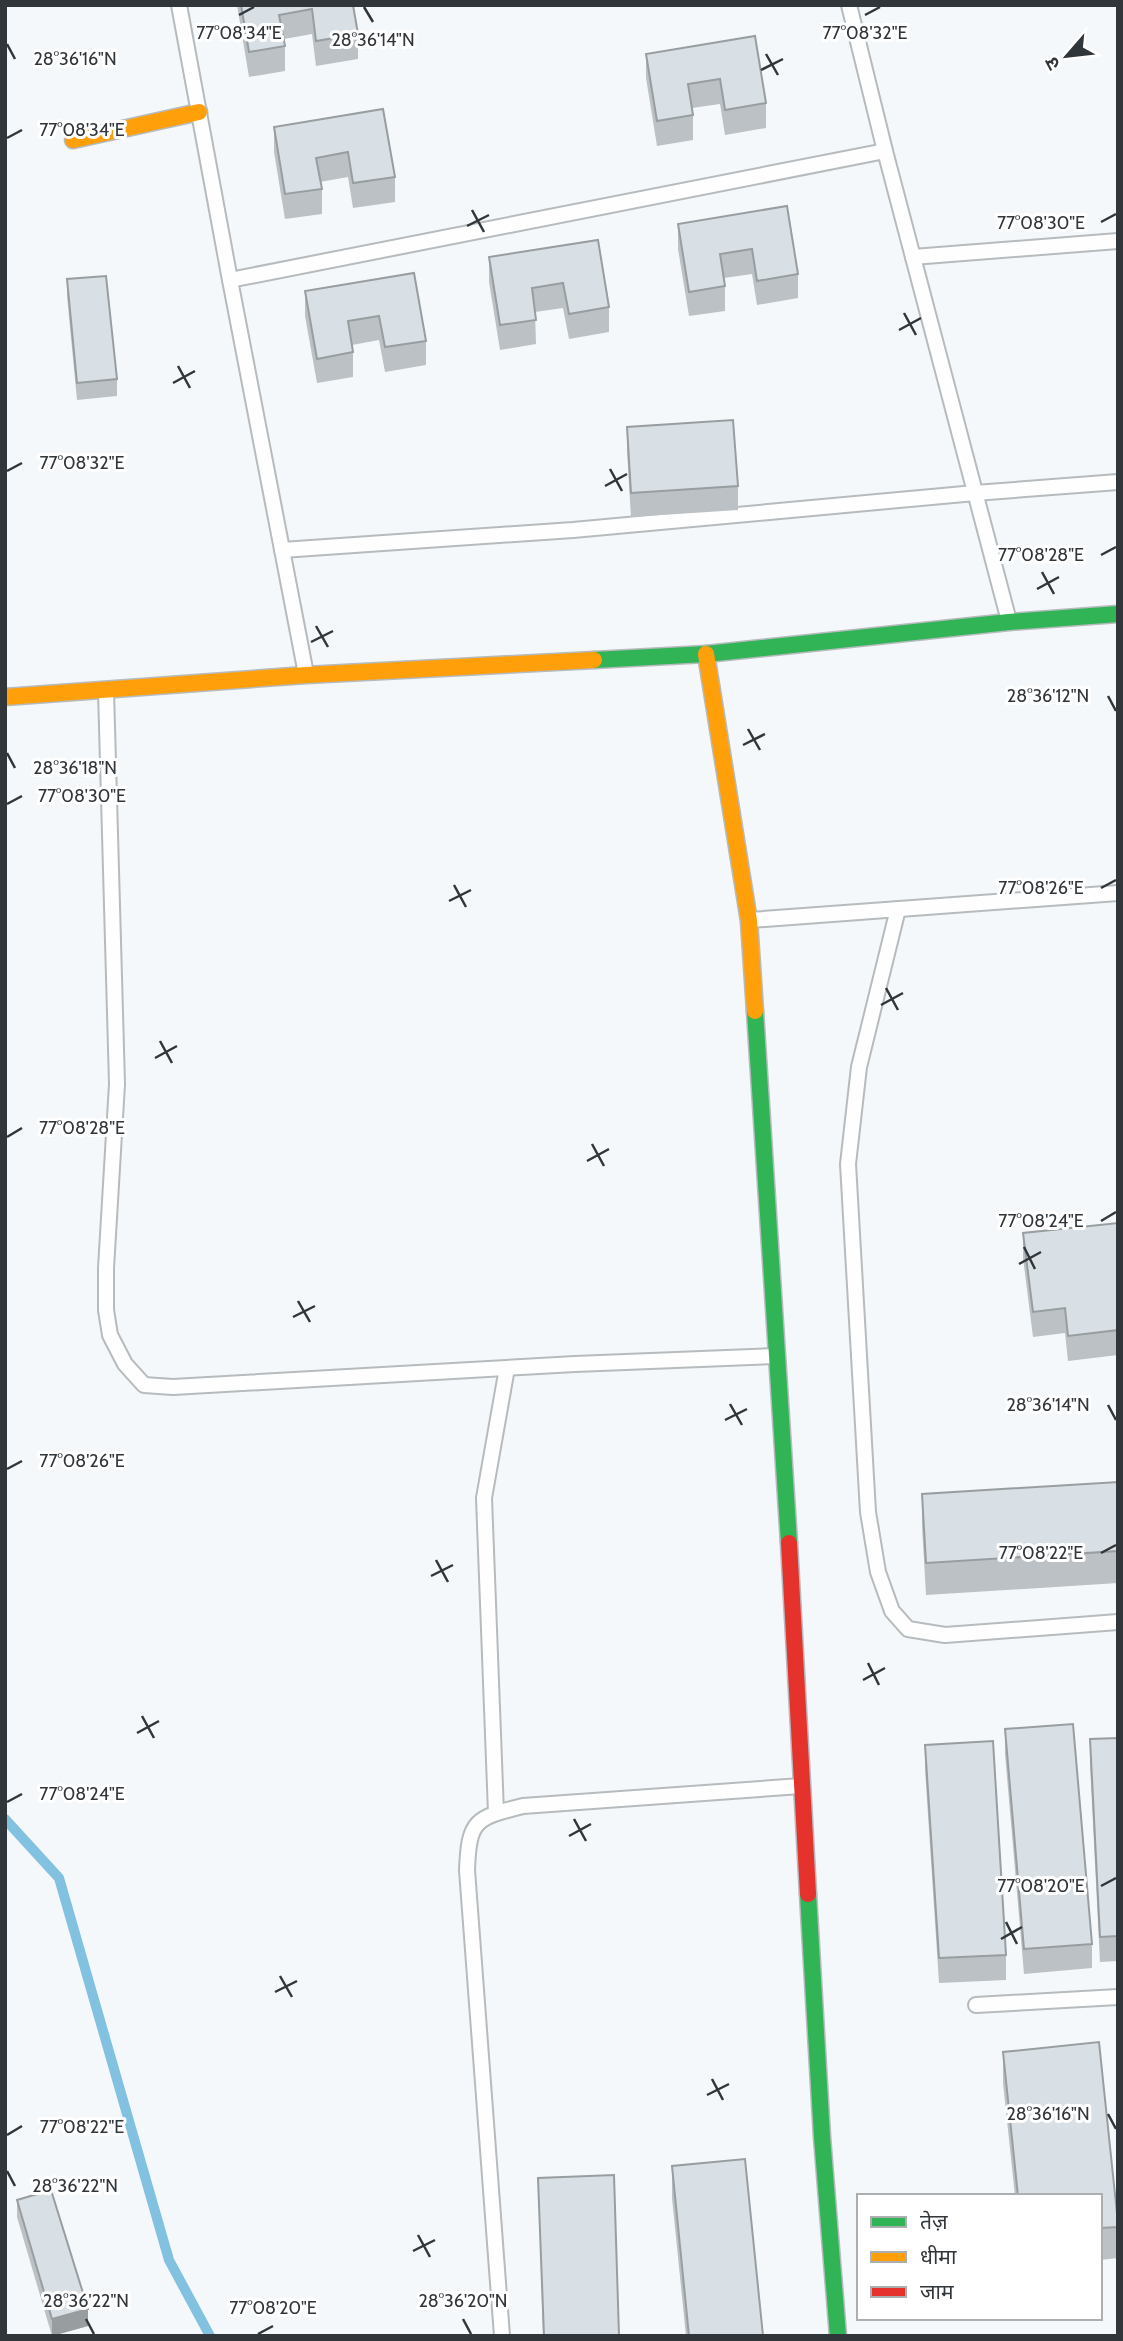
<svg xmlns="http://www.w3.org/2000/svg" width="1123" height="2341" font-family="Cabin,'Noto Sans Devanagari',sans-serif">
  <rect width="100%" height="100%" fill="#f5f8fa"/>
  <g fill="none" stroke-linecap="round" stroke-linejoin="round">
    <polyline stroke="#83c1e0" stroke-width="10" points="5,1819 59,1878 169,2260 210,2336"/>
    <g stroke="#b6bbbe" stroke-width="18">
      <g id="lane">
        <polyline points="179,5 230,280"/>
        <polyline points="849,5 885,151"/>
        <polyline points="913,257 1118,241"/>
        <polyline points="282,550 573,530 975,493 1118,482"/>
        <polyline points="306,674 230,280 885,151 1009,621"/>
        <polyline points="106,691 117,1084 106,1268 106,1310 110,1335 125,1364 144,1385 173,1387 575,1364 775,1356"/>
        <polyline points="898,909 859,1067 848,1164 868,1512 878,1572 892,1611 908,1629 945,1635 1118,1622"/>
        <polyline points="750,920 1118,893"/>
        <polyline points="496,1813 484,1498 507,1368"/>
        <polyline points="976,2005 1118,1997"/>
        <path d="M502,2336L467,1870C469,1820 475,1818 523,1806L801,1786"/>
      </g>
    </g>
    <g stroke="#b6bbbe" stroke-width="19">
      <g id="fast">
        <polyline points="594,660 706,654 1009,622 1118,614"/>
        <polyline points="755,1011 789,1543"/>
        <polyline points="808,1894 822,2137 838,2336"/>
      </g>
    </g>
    <g stroke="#b6bbbe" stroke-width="19">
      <g id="slow">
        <polyline points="73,140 199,112"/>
        <polyline points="706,654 749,921 755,1011"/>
        <polyline points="5,697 306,675 594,660"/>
      </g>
    </g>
    <g stroke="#b6bbbe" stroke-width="19">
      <polyline id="jam" points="789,1543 808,1894"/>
    </g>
    <use href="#lane" stroke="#fefefe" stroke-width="14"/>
    <use href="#fast" stroke="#30b455" stroke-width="16"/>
    <use href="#slow" stroke="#ff9f0a" stroke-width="16"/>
    <use href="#jam" stroke="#e5322d" stroke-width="16"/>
  </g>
  <g fill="#bbc1c5">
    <polygon points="237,5 353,5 358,34 358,59 316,66 312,34 284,39 285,46 285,71 249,77"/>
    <polygon points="755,36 766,103 766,128 725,135 720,104 692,108 693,115 693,140 657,146 646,78 646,54"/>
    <polygon points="383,109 395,177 395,202 353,208 348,177 320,182 322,189 322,214 285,219 274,152 274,127"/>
    <polygon points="787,206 798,274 798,298 757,305 752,274 724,278 725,286 725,311 689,316 678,249 678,224"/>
    <polygon points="598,240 609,307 609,332 569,339 563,308 535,312 536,344 500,350 489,282 489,257"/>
    <polygon points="414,273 426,341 426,365 385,372 379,340 352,345 353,352 353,377 317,383 305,316 305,291"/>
    <polygon points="67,279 117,379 117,396 77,400 67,296"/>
    <polygon points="627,427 738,486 738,510 631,517 627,452"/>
    <polygon points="1118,1223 1118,1355 1068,1361 1065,1333 1033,1337 1023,1258 1023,1233"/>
    <polygon points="1118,1482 1118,1583 926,1595 922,1526 922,1494"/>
    <polygon points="1005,1729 1092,1944 1092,1968 1024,1974 1005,1754"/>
    <polygon points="1118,1738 1118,1961 1100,1962 1090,1764 1090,1739"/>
    <polygon points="925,1745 1006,1955 1006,1980 939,1983 925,1769"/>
    <polygon points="1099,2042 1118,2223 1118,2258 1100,2260 1100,2196 1015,2196 1003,2083 1003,2052"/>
    <polygon points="672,2166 763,2336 686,2336 672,2198"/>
    <polygon points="538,2178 619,2336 543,2336"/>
    <polygon points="17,2200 88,2326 52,2336 17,2217"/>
  </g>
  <polygon fill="#989da0" points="88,2309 88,2326 52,2336 52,2319"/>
  <g fill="#d9e0e5" stroke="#989da0" stroke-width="2">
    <polygon points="241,5 353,5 358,34 316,41 312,9 279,15 285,46 249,52"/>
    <polygon points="755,36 766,103 725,110 720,79 688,84 693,115 657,121 646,54"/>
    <polygon points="383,109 395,177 353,183 348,152 316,158 322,189 285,194 274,127"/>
    <polygon points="787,206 798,274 757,281 752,249 720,254 725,286 689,292 678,224"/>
    <polygon points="598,240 609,307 569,314 563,283 532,288 536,320 500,325 489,257"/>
    <polygon points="414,273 426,341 385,347 379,316 348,321 353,352 317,359 305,291"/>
    <polygon points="106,276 117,379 77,383 67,279"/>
    <polygon points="733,420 738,486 631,493 627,427"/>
    <polygon points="1118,1223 1118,1330 1068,1336 1065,1308 1033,1312 1023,1233"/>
    <polygon points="1118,1482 1118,1551 926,1563 922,1494"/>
    <polygon points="1073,1724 1092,1944 1024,1949 1005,1729"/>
    <polygon points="1118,1738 1118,1936 1100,1937 1090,1739"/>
    <polygon points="993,1741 1006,1955 939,1958 925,1745"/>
    <polygon points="1099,2042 1118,2223 1118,2227 1100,2228 1100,2196 1018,2196 1003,2052"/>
    <polygon points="745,2159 763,2336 689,2336 672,2166"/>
    <polygon points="614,2175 619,2336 544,2336 538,2178"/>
    <polygon points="51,2190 88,2309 52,2319 17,2200"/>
  </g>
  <path fill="none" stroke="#30363a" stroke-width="2.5" d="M364,7L373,22M239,15L254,7M865,15L880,7M7,44L15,59M766,54L778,75M761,70L783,59M7,138L22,130M472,210L484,232M1101,222L1116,214M467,226L489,215M904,313L916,335M899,330L921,318M178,366L190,388M173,383L195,371M610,469L622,491M7,471L22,463M605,486L627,474M1101,555L1116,547M1042,572L1054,594M1037,589L1059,577M316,626L328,647M311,642L333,631M1108,696L1116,711M748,729L760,750M743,745L765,734M7,753L15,768M7,804L22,796M454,885L466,907M1101,888L1116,880M449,901L471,890M886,988L898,1010M881,1005L903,993M160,1041L172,1063M155,1058L177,1046M7,1137L22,1128M592,1144L604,1166M587,1161L609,1149M1101,1221L1116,1212M1024,1247L1035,1269M1019,1264L1041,1252M298,1301L310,1322M293,1317L315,1306M730,1404L742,1425M1108,1405L1116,1420M725,1420L747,1409M7,1469L22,1461M1101,1553L1116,1545M436,1560L448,1582M431,1576L453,1565M868,1663L879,1685M863,1680L885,1668M142,1716L154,1738M137,1733L159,1721M7,1802L22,1794M574,1819L586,1841M569,1836L591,1824M1101,1886L1116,1878M1006,1922L1017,1944M1001,1939L1022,1927M280,1976L292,1997M275,1992L297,1981M712,2079L723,2100M707,2095L729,2084M1108,2114L1116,2129M7,2135L22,2126M7,2171L15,2186M418,2235L430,2257M413,2251L435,2240M86,2319L94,2334M463,2319L471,2334M258,2334L273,2326"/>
  <g font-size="18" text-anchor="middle" fill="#30363a" stroke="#fff" stroke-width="6" stroke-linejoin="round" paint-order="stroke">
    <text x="239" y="39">77°08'34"E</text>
    <text x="865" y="39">77°08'32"E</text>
    <text x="373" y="46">28°36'14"N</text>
    <text x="75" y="65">28°36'16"N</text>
    <text x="82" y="136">77°08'34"E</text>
    <text x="1041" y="229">77°08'30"E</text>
    <text x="82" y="469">77°08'32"E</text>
    <text x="1041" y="561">77°08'28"E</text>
    <text x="1048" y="702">28°36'12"N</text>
    <text x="75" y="774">28°36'18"N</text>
    <text x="82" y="802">77°08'30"E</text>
    <text x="1041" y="894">77°08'26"E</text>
    <text x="82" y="1134">77°08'28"E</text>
    <text x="1041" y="1227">77°08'24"E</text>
    <text x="1048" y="1411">28°36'14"N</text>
    <text x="82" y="1467">77°08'26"E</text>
    <text x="1041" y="1559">77°08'22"E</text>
    <text x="82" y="1800">77°08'24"E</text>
    <text x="1041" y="1892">77°08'20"E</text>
    <text x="1048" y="2120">28°36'16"N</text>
    <text x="82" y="2133">77°08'22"E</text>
    <text x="75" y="2192">28°36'22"N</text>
    <text x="86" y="2307">28°36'22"N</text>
    <text x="463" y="2307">28°36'20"N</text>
    <text x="273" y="2314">77°08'20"E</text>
  </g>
  <rect width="1123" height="2341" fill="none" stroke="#30363a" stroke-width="14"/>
  <rect x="857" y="2194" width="245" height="126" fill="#ffffff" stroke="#acafb0" stroke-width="2"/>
  <rect x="871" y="2217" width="35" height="10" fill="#30b455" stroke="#acafb0" stroke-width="2"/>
  <text x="920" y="2229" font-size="21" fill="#30363a">तेज़</text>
  <rect x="871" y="2252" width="35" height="10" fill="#ff9f0a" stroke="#acafb0" stroke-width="2"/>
  <text x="920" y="2264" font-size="21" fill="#30363a">धीमा</text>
  <rect x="871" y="2287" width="35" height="10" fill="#e5322d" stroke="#acafb0" stroke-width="2"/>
  <text x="920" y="2299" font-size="21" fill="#30363a">जाम</text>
  <g transform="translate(1067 56) rotate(242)" stroke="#ffffff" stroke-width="5" paint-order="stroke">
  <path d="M0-5L12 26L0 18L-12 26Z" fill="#30363a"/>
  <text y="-10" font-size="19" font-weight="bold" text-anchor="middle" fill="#30363a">उ</text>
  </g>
</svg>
